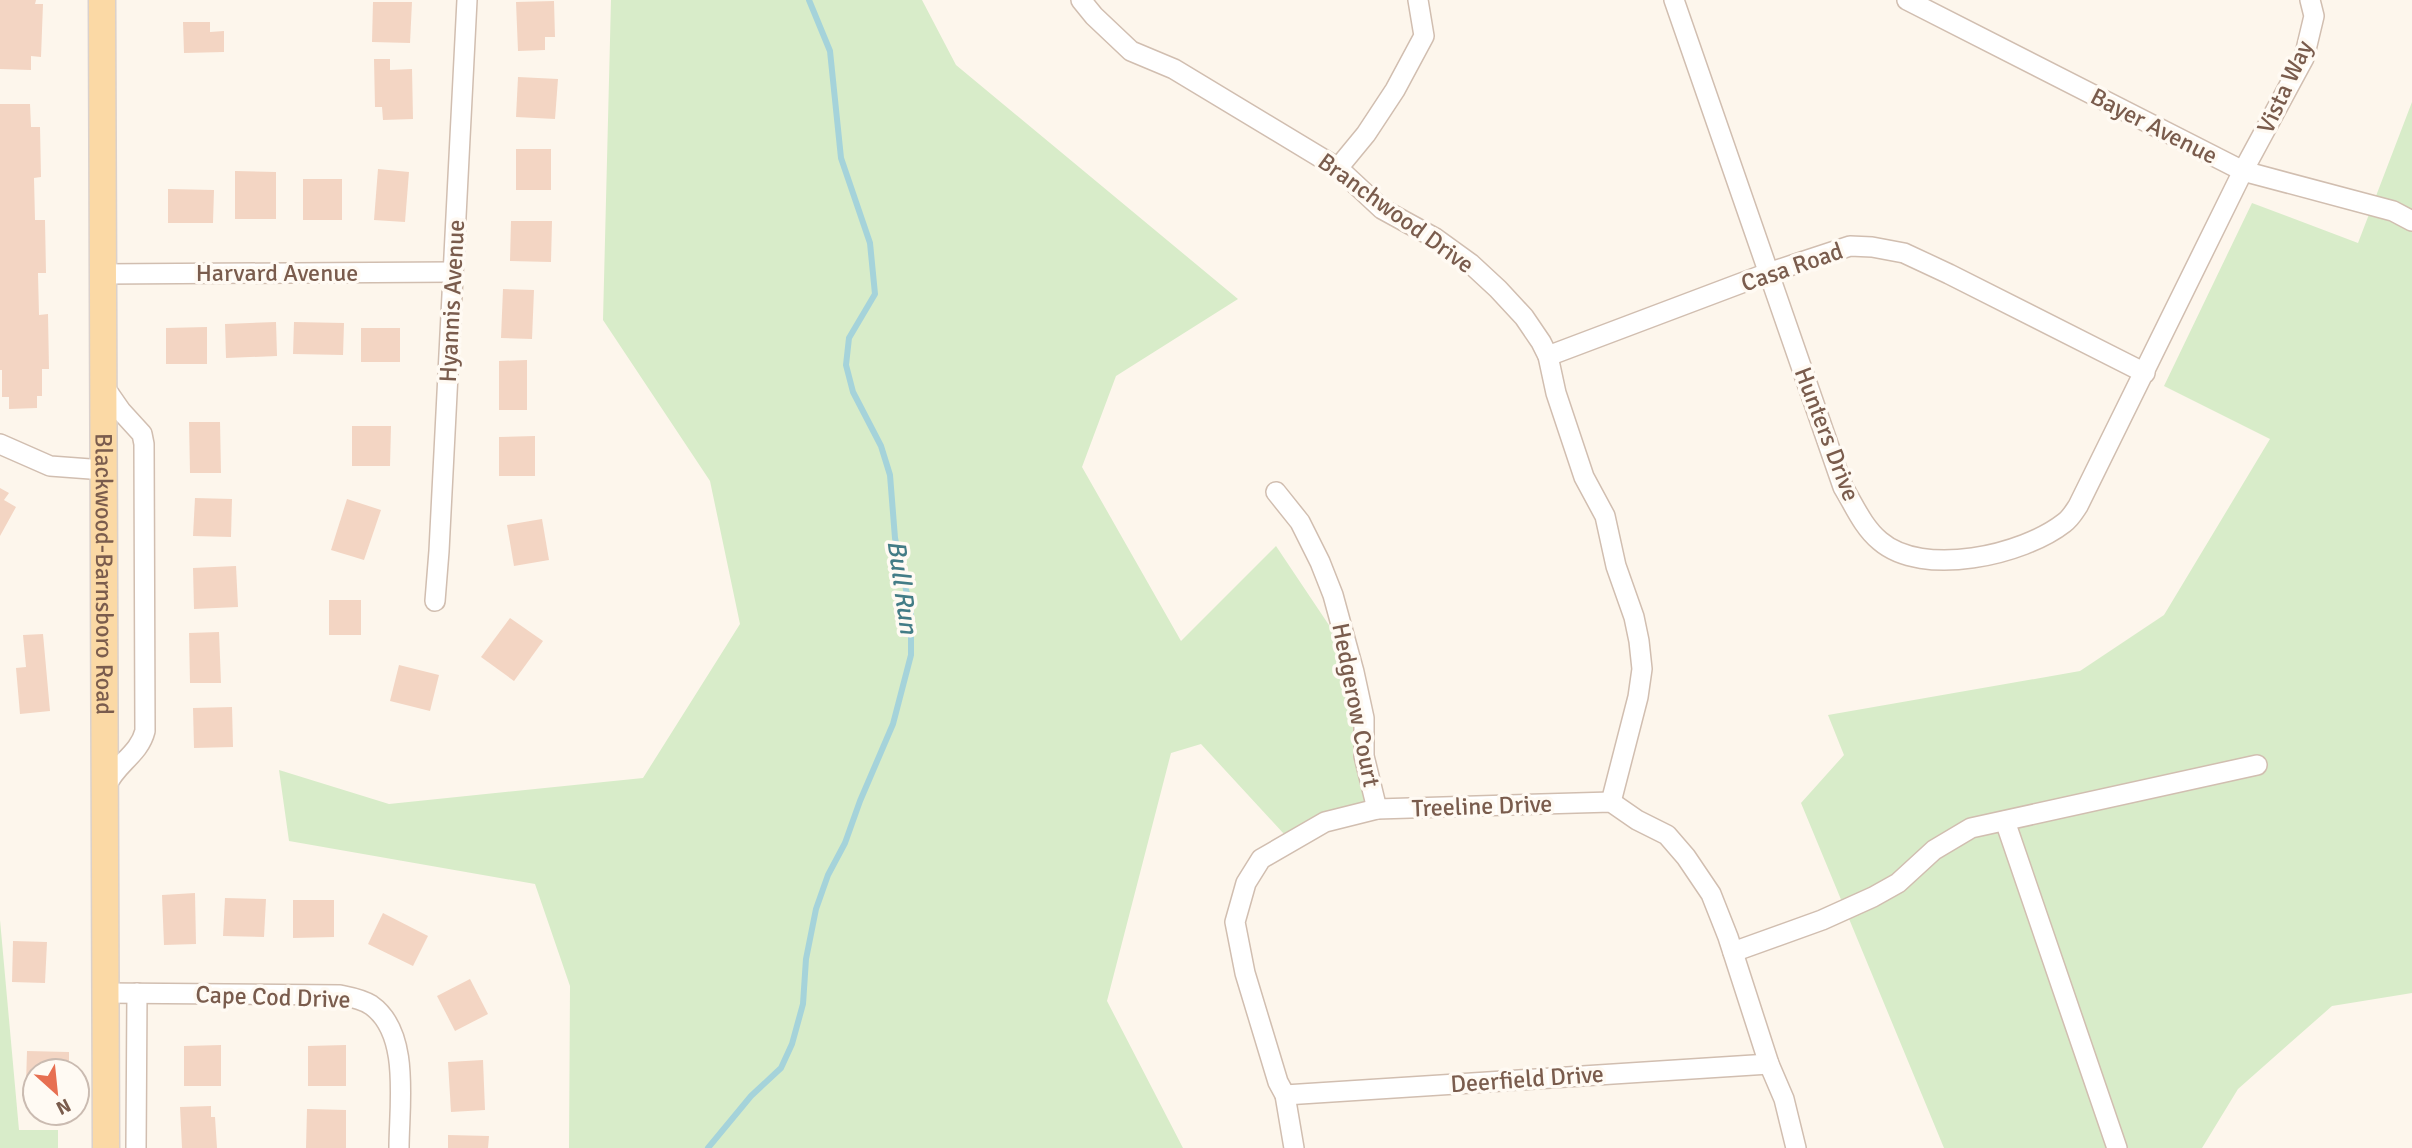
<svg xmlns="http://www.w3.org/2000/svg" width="2412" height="1148" font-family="Signika,sans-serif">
  <rect width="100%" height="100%" fill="#fdf6ec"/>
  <g fill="#d8ecc9">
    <polygon points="611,0 922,0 956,65 1238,299 1116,376 1082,467 1181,641 1276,546 1359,670 1372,803 1284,834 1201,744 1171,753 1107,1001 1183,1148 569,1148 570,986 535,884 289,841 279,770 389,804 643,778 740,624 710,481 603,320"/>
    <polygon points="2412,102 2412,993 2332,1006 2238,1089 2202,1148 1944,1148 1801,803 1844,755 1828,715 2080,671 2164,615 2270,439 2164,386 2252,203 2358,243"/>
    <polygon points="0,920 19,1130 58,1130 58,1148 0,1148"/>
  </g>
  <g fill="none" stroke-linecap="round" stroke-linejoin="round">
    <polyline stroke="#a5d3da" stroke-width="6" points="708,1148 751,1096 781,1068 792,1044 803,1004 806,959 816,909 828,875 845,843 860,801 893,724 911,655 911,613 895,538 890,475 881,446 853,392 846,365 849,338 875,294 870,243 841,158 830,51 809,0"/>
  </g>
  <g fill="#f3d5c3">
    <polygon points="0,0 36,0 35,4 43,4 41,57 31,56 31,70 0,69"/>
    <polygon points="554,1 555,37 545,37 545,50 518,51 516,2"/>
    <polygon points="373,2 412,2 410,43 372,42"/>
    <polygon points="183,22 210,22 210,32 224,31 224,52 184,53"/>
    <polygon points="374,59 390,59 390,70 412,69 413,119 383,120 382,107 375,107"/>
    <polygon points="518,77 558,79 555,119 516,117"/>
    <polygon points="0,104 30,104 31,127 40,127 41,177 34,178 35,220 45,220 46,273 38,273 39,315 48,314 49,369 42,369 42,396 37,396 37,408 9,409 9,397 2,397 2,370 0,370"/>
    <rect x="516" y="149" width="35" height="41"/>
    <polygon points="378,169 409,172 405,222 374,220"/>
    <polygon points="235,171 276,172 276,219 235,219"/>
    <rect x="303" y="179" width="39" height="41"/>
    <polygon points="168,189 214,190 213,223 168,223"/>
    <polygon points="511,221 552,221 551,262 510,261"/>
    <polygon points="503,289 534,290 532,339 501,338"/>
    <polygon points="276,322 277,356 226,358 225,324"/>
    <polygon points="294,322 344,323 343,355 293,354"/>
    <polygon points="207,327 207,364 166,364 166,328"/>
    <rect x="361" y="328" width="39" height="34"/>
    <polygon points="527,360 527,410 499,410 499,361"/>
    <polygon points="189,422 220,422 221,473 190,473"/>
    <polygon points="352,426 391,426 390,466 352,466"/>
    <polygon points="535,436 535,476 499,476 499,437"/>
    <polygon points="0,488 9,493 4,500 16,507 0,536"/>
    <polygon points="195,498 232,499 231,537 193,536"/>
    <polygon points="347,499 381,510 364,560 331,550"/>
    <polygon points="542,519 549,560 514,566 507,525"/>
    <polygon points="236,566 238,607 194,609 193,568"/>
    <rect x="329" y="600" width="32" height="35"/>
    <polygon points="510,618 543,641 514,681 481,657"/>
    <polygon points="219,632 221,683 190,683 189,633"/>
    <polygon points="43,634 50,711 20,714 16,668 26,667 23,635"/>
    <polygon points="399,665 439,675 430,711 390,701"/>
    <polygon points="232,707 233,747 194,748 193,708"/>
    <polygon points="195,893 196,944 164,945 162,895"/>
    <polygon points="225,898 266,899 264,937 223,936"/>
    <polygon points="293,900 334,900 334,937 293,938"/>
    <polygon points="383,913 428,936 413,966 368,944"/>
    <polygon points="13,941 47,942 45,983 12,982"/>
    <polygon points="470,979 488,1014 455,1031 437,996"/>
    <polygon points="221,1045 221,1086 184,1086 184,1046"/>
    <polygon points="346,1045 346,1086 308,1086 308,1046"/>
    <polygon points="27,1051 69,1052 69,1071 35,1071 35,1084 26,1084"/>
    <polygon points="483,1060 485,1110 451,1112 448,1062"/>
    <polygon points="211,1106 211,1117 215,1117 217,1148 182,1148 180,1107"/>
    <polygon points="307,1109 346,1110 346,1148 306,1148"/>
    <polygon points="448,1135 489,1136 488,1148 448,1148"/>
  </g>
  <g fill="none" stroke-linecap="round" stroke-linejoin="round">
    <g stroke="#d1beb0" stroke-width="22">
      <g id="minor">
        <polyline points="1081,0 1094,16 1131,51 1174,69 1338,168 1382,209 1435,238 1471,264 1498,289 1524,317 1541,342 1548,356 1556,393 1584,477 1605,516 1616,566 1634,617 1639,641 1642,669 1638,697 1611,802"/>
        <path d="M1674,0L1843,487C1854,505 1863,527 1880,541C1923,578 2023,555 2064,523C2070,519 2074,512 2078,506L2243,171L2304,58L2314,16L2310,0"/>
        <polyline points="1907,0 2243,171 2393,211 2412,221"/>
        <polyline points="1338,168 1366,134 1395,90 1424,36 1418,0"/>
        <polyline points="102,274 453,272"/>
        <polyline points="1548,356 1768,273 1850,246 1872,247 1904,253 1949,274 2145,373"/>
        <path d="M103,385L121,411L142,434L144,444L145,731C139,755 115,764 106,787"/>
        <polyline points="0,444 50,466 104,470"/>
        <polyline points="1276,492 1300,522 1320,562 1333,595 1354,672 1364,718 1364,756 1377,809"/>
        <polyline points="435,601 439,551 467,0"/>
        <polyline points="2005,821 2117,1148"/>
        <polyline points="1733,952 1822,920 1873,897 1898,883 1934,850 1971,828 2257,765"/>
        <path d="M105,993L340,995C350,997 362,999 371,1005C411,1033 399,1105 399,1148"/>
        <polyline points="1285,1095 1769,1064"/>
        <polyline points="136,1148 137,993"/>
        <polyline points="1294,1148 1285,1095 1278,1082 1245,973 1235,922 1246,883 1261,859 1325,822 1377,809 1611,802 1637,820 1667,835 1686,857 1711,894 1728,937 1769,1064 1784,1099 1796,1148"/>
      </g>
    </g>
    <g stroke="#dad1cd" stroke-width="29">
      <g id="major">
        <path id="s1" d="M102,0L106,1148"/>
      </g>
    </g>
    <use href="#minor" stroke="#fff" stroke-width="19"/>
    <use href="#major" stroke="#fbd9a5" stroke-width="26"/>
  </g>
  <g text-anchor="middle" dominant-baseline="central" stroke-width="7" stroke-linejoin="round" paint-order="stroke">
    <g font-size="24" fill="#7a5c4d" stroke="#fffaf3">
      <text transform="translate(2285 87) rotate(-65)">Vista Way</text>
      <text transform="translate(2154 126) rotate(27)">Bayer Avenue</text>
      <text transform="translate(1396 213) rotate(36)">Branchwood Drive</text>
      <text transform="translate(1792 267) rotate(-19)">Casa Road</text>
      <text x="277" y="273">Harvard Avenue</text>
      <text transform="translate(452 301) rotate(-87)">Hyannis Avenue</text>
      <text transform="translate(1827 434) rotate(69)">Hunters Drive</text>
      <text stroke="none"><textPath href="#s1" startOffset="574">Blackwood-Barnsboro Road</textPath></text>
      <text transform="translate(1356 705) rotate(79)">Hedgerow Court</text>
      <text transform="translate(1482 806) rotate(-2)">Treeline Drive</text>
      <text transform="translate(273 997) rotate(2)">Cape Cod Drive</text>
      <text transform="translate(1527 1079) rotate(-4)">Deerfield Drive</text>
    </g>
    <g font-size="26" font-style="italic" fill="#437c86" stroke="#fffaf3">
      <text transform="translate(902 587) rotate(82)">Bull Run</text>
    </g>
  </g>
  <g transform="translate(56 1092) rotate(153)"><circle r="33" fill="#fffaf3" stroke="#cabbb1" stroke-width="2"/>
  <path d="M0-5L12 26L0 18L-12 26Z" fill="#e76f51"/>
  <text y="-10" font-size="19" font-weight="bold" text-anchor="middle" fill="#7a5c4d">N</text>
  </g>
</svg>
